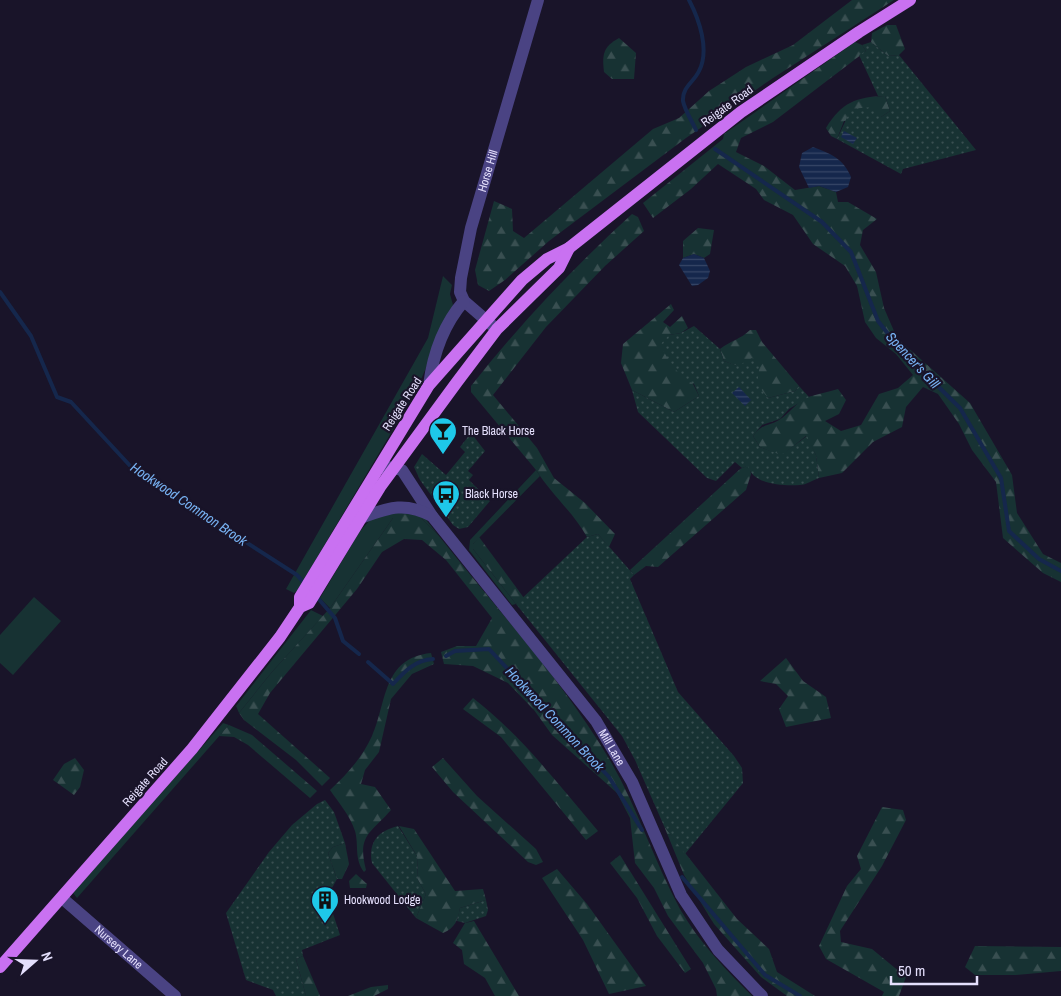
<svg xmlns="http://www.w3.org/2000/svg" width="1061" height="996" font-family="'Archivo Narrow',sans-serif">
  <defs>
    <pattern id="forest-firs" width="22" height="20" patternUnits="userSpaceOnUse" patternTransform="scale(1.25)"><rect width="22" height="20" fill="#173233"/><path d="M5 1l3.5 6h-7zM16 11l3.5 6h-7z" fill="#394f51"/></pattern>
    <pattern id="garden-dots" width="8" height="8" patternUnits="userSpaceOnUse" patternTransform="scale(1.25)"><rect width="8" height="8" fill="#173233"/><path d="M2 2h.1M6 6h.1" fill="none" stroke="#394f51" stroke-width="1.8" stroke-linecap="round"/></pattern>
    <pattern id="water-rules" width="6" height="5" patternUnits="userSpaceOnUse" patternTransform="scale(1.25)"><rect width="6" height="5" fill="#15274c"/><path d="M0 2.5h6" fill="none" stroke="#374667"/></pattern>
  </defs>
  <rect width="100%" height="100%" fill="#191429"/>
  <g fill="#173233">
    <polygon points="443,276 452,285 450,294 453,305 416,391 297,591 294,593 286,589 428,338"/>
    <polygon points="536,470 540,476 473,544 473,549 516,604 512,605 469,550 470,540"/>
    <polygon points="397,511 424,517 439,536 422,519 393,518 330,608 320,598 360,531 371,519"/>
    <polygon points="34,597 61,621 13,675 0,663 0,635"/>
    <polygon points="311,610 323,616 272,672 239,713 236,706"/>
    <polygon points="223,723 229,725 77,898 73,893"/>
  </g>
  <g fill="url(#forest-firs)">
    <polygon points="852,0 894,0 773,78 686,138 549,241 505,280 489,291 478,285 475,270 494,201 512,209 513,231 524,238 653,129 679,118 709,91 746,67 793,45"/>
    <polygon points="887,25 896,25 905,49 899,55 888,56 871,42 872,33"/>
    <path d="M619,38L636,53L634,79H612L604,72C602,54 603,47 619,38Z"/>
    <path d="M855,42L862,45L866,51L773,122L741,138L736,152L764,166L795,190L819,186L836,192L838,202H848L877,219L863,230L860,245L876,272L884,308L897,338L970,403L1012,475L1017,513L1043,554L1061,563V582L1043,573L1003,538L996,482L972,450L959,424L938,394L923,387L906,407L902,427L873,442L842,473L819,478L816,455L806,436L781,456L760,447L753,436C763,423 767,427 779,420C789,414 796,402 808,397C817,394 829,392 838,389L846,400L839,414L825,421L841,431L861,425L879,394L898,388L913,375L896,354L876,338L865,322L857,286L845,266L813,244L793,215L764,200L756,189L718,164L691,189L653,218L643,203L723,139L724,134Z"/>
    <path d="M885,96L890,111L881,117L844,121L837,139L831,136L826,128C842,102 856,97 885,96Z"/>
    <path d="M632,214L638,217L644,231L605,266L546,327L493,395L537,448L554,478L585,503L615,534L609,547L598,534L587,537C573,512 551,494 536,470L471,392V386C520,324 573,268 632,214Z"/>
    <polygon points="698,228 714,230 710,254 704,258 694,254 683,258 683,241"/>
    <polygon points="671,304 674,310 663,322 670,327 682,316 688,328 681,333 669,335 699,396 674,412 632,390 621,363 623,344"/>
    <path d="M750,330H756L762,342L799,386L795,391L768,398L737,366L724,361L720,349C730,341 741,339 750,330Z"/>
    <polygon points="749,465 751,474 746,490 658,567 646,566 634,575 630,570 740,469"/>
    <path d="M404,514L422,519L439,536C497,610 563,680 611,762C638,809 654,861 680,909C698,941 726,970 752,996H717L716,989L703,963L668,916L654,888L635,863L630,818L617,793L552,735L534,710L508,683L473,666L444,664L441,652L457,646H476L492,618L446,560L422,540L404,539L382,552L357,589L270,693L258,714L330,778L322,786L296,760L244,720L239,713L272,672L330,608L393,518Z"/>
    <polygon points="479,537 524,598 516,604 473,549 473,544"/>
    <path d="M431,653L434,664L412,674L391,699L379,752L365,770L361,784L375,787L391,810C370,834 357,835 366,870L364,872C354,859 359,845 355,831C350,816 339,803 330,790C347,774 362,758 372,736C387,703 382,658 431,653Z"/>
    <polygon points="786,658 803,681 826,697 831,718 786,727 779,709 788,696 776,684 760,681"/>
    <path d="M473,698C521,735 559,785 598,831L586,840L501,737L463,709Z"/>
    <polygon points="229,725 252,735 317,791 310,798 248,745 234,737 219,736"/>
    <polygon points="75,758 84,770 80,787 74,795 53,780 64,764"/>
    <polygon points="443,758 477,796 536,849 543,862 536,865 528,862 453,792 432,767"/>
    <polygon points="882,807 903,810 906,820 882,866 840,931 841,942 872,949 906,977 899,996 882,996 884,992 826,959 819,946 847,886 861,869 857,856"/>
    <path d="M399,826L414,829L455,891L483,889L486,900L460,908C458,920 455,928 443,933L416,918L426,894L418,880L417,856Z"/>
    <polygon points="664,826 737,919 769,949 777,972 815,996 787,996 761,977 714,924 684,875"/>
    <polygon points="345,843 349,864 342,879 337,879 328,853 333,847"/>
    <polygon points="620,855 691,969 685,973 657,936 637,898 610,863"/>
    <polygon points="557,869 587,904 646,986 609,994 583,940 542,878"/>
    <polygon points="356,874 367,884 366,888 350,888 349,881"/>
    <polygon points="474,921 519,996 495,996 485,978 464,964 462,950 453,943 465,923"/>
    <polygon points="975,946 1061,947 1061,971 1016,975 975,975 965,967"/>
    <polygon points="303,956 320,996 306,996 296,959"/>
    <polygon points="388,985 388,989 374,996 348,996 371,987"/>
  </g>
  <g fill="url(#garden-dots)">
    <polygon points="871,42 888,56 899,55 976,150 903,169 901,174 837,139 851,109 872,107 881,117 890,111 885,96 878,96 859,55 866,51 862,45"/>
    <path d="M694,326L720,349L724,361L738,366L752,358L760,364L757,384L768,398L795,391L799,386L809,397L789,409L780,419L762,425L753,436L760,447L781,455L807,436L816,455L819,478C813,480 806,485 800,485C783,486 753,485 748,466L742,468L735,462L716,481L707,478L638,412L632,390L674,412L699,396L694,384C677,376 669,361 660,345L669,335L681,333Z"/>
    <polygon points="471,433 485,451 468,471 473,475 469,480 490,501 468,527 459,529 453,525 420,480 414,467 422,454 446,475 465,452 460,447"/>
    <polygon points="598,534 634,575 630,579 678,692 734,756 742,768 743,783 685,854 664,826 635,760 622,736 516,604 587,537"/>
    <polygon points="325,800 334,812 345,843 333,847 328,853 337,879 332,888 325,889 340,935 302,950 303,956 296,959 306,996 276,996 273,990 246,980 226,913 269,852 292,825 317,804"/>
    <path d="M398,826L417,856L418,880L426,894L416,918L372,863C368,842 378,831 398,826Z"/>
    <polygon points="486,900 488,910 486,916 465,923 457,921 460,908"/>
  </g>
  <g fill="url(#water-rules)">
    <polygon points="844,131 857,138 853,144 841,137"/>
    <path d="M813,147C831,154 843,158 851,177L848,187L836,192L819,186L809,188L799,167L802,153Z"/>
    <polygon points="694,254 704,258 710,271 708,278 698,285 692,286 679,265 683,258"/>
    <polygon points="739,387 751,400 745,406 732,393"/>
  </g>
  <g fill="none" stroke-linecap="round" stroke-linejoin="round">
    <g stroke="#15274c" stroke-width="4">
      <path d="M689,0C699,19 710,50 699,71C694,82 682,87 683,101C685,111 692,121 696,130"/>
      <polyline points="715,149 822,222 851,252 878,321 899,348 960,408 1001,478 1009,531 1039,559 1061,571"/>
      <polyline points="0,292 31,336 57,397 71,402 134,470 297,575 304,583"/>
      <polyline points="316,596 335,618 343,641 359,654"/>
      <polyline points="446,656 455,651 489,649 609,777 642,830"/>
      <path d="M368,662L393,684C404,672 415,660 433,659"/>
      <polyline points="682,877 765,975 800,996"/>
    </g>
    <g stroke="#4a4383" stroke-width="12">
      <path id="s1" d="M494,327L464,301L460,292L461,278L471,228L538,0"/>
      <path d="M429,385C433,355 444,324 464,301"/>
      <path id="s2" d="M385,469L388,467L402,470L432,516L596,721L632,782L681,895L718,950L762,996"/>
      <path d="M363,517C390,507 406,502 432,516"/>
      <path id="s3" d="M62,898L175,996"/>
    </g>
    <g stroke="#c971f1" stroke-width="12">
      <polyline points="300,607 300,597 429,385 522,280 547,259 569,248 741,112 859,32 910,0"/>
      <polyline points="0,967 192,749 280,637 300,607 309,603 380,487 457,382 497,329 559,268 569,248"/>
    </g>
  </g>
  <defs>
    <g id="bar-pin" transform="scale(1.4375)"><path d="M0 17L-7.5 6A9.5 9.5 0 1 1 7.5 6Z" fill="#1ec8e9" stroke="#191429"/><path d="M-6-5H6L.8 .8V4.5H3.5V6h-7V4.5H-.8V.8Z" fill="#111"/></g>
    <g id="bus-pin" transform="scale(1.4375)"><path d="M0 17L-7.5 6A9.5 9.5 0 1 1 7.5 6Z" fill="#1ec8e9" stroke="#191429"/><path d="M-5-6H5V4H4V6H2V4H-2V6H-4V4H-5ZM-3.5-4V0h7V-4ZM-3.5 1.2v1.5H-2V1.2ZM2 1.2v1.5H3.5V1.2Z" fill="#111"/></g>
    <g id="building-pin" transform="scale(1.4375)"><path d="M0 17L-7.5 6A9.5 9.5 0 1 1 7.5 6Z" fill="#1ec8e9" stroke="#191429"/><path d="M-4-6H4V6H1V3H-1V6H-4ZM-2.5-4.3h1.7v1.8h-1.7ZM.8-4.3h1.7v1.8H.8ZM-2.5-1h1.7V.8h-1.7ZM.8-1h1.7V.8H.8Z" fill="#111"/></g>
  </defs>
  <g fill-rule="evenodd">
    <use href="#bar-pin" x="443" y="431"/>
    <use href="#bus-pin" x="446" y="494"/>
    <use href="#building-pin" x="325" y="900"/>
  </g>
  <g text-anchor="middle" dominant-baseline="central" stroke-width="4.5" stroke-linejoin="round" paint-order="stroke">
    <g font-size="12" fill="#e4dffc" stroke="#191429">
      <text transform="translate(727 106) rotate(-36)">Reigate Road</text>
      <text stroke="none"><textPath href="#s1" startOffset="174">Horse Hill</textPath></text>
      <text transform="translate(402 404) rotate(-57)">Reigate Road</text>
      <text stroke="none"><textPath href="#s2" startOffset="366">Mill Lane</textPath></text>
      <text transform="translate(145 782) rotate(-48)">Reigate Road</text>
      <text stroke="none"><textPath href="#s3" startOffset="75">Nursery Lane</textPath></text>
    </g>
    <g font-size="12" fill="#e4dffc" stroke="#191429" text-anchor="start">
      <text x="462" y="431">The Black Horse</text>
      <text x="465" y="494">Black Horse</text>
      <text x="344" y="900">Hookwood Lodge</text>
    </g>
    <g font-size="14" font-style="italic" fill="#77b1f2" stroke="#191429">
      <text transform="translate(913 360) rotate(47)">Spencer's Gill</text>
      <text transform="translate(189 504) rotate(34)">Hookwood Common Brook</text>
      <text transform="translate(555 719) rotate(47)">Hookwood Common Brook</text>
    </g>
  </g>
  <g transform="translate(35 961) rotate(70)" stroke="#191429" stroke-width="4" paint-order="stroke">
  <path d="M0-4L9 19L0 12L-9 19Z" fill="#e4dffc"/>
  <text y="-8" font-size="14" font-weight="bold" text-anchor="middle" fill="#e4dffc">N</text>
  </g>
  <path d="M891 976v8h86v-8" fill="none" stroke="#e4dffc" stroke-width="2.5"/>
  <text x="898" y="976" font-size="15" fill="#e4dffc" stroke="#191429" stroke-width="4" paint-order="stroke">50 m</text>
</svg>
